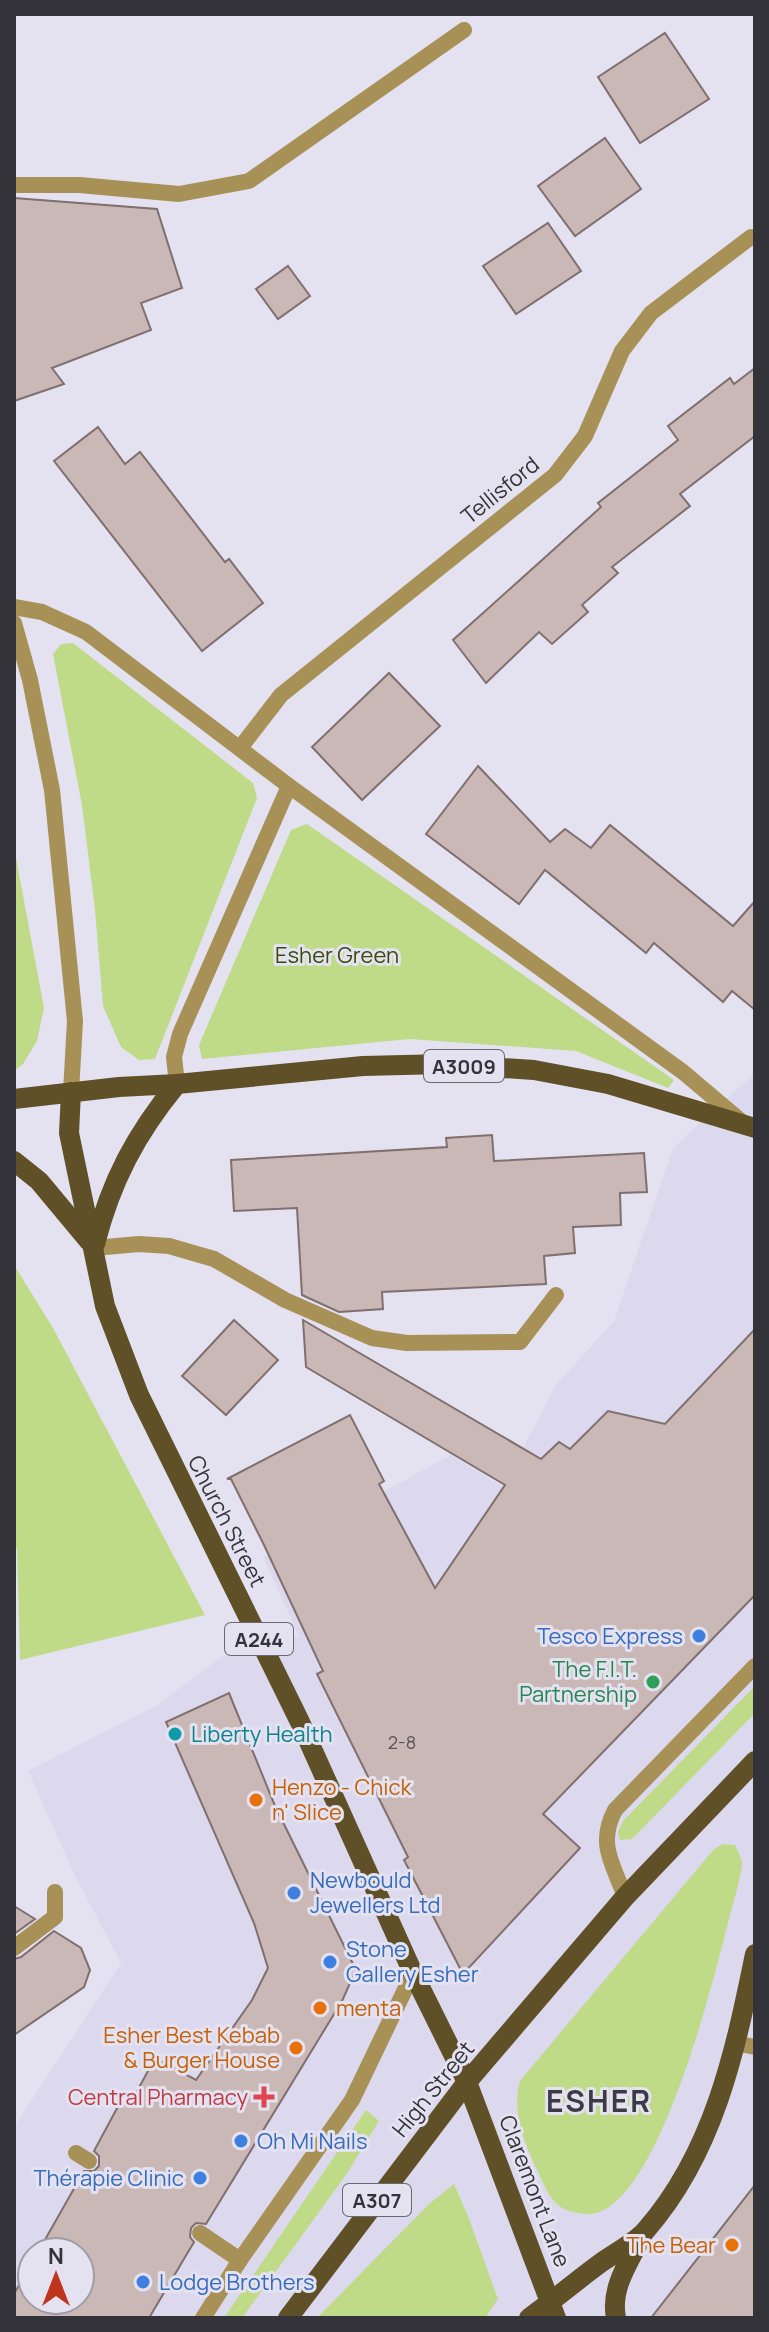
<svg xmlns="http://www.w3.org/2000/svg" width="769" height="2332" font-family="Manrope,sans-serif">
  <rect width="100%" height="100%" fill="#e4e2f0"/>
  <path fill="#dcd9ef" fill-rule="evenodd" d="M755,1073V2318H14V2127L121,1963L75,1876L28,1771L154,1707L224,1655L299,1636L263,1557L451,1455L503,1487L555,1386L614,1321L673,1148ZM32,2252H80V2300H32Z"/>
  <g fill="#bfdb87">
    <polygon points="73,643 253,783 257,798 155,1059 139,1060 121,1047 103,1006 95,910 82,805 53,654 61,644"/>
    <polygon points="307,824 674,1080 668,1088 576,1051 410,1039 202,1059 199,1045 291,830"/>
    <polygon points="14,847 44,1008 37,1041 23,1064 14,1071"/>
    <polygon points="14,1265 53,1328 205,1615 20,1660 17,1549 14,1543"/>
    <polygon points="755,1686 755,1713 632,1839 620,1840 618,1832 623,1821"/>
    <path d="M723,1844L735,1845C737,1850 741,1857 742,1862C743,1872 727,1925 724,1939C710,1992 653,2221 585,2214C554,2211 551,2199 539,2174C525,2145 511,2112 520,2081L714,1849Z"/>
    <polygon points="366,2110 379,2121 346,2175 242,2318 224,2318"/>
    <polygon points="454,2184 468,2216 498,2299 485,2318 317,2318 429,2204"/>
  </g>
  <g fill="#cab8b7" stroke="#7f6f6e" stroke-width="2">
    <polygon points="665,33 709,99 640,143 598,77"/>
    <polygon points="605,138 641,189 575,236 538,186"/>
    <polygon points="14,198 157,209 182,288 141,303 151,330 52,368 64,384 14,401"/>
    <polygon points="548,223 581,271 516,314 483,266"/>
    <polygon points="288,266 310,296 278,319 256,289"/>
    <polygon points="755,368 755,436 680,494 690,506 612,567 618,573 582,605 588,612 552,644 539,632 486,683 453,640 601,507 598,503 678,440 668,426 730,378 734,384"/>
    <polygon points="98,427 125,464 140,452 225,562 229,559 263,603 202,651 54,461"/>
    <polygon points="389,673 440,726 362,800 312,747"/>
    <polygon points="478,766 550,842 565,829 591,848 610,825 733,926 755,901 755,1010 732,991 723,1002 654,943 646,953 545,870 519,904 426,834"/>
    <polygon points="492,1135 494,1161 644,1153 647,1192 620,1193 621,1225 573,1227 575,1253 544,1256 546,1284 382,1292 383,1309 339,1312 302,1295 297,1208 234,1211 231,1160 447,1147 446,1138"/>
    <polygon points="234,1320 278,1360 226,1415 182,1376"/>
    <polygon points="303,1320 541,1459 559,1442 570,1449 608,1411 665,1424 755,1329 755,1595 543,1814 580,1848 463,1974 404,1860 408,1857 317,1674 323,1671 264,1545 231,1479 227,1479 350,1415 384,1481 379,1484 435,1588 505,1485 306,1367"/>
    <polygon points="229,1693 275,1806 356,1970 342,2001 206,2224 196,2223 191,2228 190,2237 194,2242 149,2318 14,2318 14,2294 32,2262 32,2300 80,2300 80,2252 38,2252 84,2171 94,2171 99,2166 99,2156 94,2151 122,2099 130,2104 155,2058 196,2080 252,2000 268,1968 254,1923 166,1722"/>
    <polygon points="14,1906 35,1919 14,1934"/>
    <polygon points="54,1931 81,1948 90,1970 84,1987 14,2035 14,1959 21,1957"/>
    <polygon points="755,2185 755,2318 651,2318"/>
  </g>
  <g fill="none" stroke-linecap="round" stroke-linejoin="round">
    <g stroke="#a79157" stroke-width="16">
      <polyline points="14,185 79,185 179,194 249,181 464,30"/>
      <polyline points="94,1248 139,1244 169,1246 214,1259 285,1300 372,1338 407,1343 520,1342 556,1295"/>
      <path d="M625,1897C613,1864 597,1844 615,1810L755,1666"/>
      <polyline points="14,1948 55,1917 55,1892"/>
      <polyline points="735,2043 755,2047"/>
      <polyline points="76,2153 89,2161"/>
      <polyline points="200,2233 240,2260"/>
      <polyline points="203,2318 240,2260 352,2100 413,1973"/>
    </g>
    <g stroke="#a79157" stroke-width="16">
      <polyline points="14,607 42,612 86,632 289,786 683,1072 741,1121"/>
      <polyline points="14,623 30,680 52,790 75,1021 71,1092"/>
      <polyline points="240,748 281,695 555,475 585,436 622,351 651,313 751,237"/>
      <polyline points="177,1084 174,1057 180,1034 289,786"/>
    </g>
    <g stroke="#5f5027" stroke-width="20">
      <polyline points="71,1092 69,1133 105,1306 139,1395 300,1722 413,1973 467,2082 556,2318"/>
      <polyline points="14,1099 119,1087 177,1084 363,1066 444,1064 534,1070 608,1084 755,1128"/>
      <polyline points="14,1161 39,1181 89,1241"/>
      <path d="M95,1244C111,1181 136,1134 177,1084"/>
      <polyline points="288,2318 467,2082 625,1897 755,1761"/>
      <path d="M529,2318C554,2300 577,2280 602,2262C616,2252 635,2243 646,2230C714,2152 735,2052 755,1954"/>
      <path d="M616,2318C610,2288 629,2262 642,2236"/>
    </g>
  </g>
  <g fill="#3f7fe0" stroke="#e4e2f0" stroke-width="3">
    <circle cx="699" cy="1636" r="8"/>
    <circle cx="294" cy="1893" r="8"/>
    <circle cx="330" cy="1962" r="8"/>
    <circle cx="241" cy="2141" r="8"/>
    <circle cx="200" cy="2178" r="8"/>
    <circle cx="143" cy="2282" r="8"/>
  </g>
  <circle fill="#2e9e5b" stroke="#e4e2f0" stroke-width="3" cx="653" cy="1682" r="8"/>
  <circle fill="#0f9aa8" stroke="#e4e2f0" stroke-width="3" cx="175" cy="1734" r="8"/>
  <g fill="#e8710a" stroke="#e4e2f0" stroke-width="3">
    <circle cx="256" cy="1800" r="8"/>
    <circle cx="320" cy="2008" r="8"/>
    <circle cx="296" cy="2048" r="8"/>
    <circle cx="732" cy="2245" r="8"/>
  </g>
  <path fill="#e0444e" stroke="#e4e2f0" stroke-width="3" d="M260 2085h8v8h8v8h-8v8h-8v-8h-8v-8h8z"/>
  <g text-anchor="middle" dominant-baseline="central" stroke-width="6" stroke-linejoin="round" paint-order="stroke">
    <g font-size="18" fill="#5a5458">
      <text x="402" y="1742">2-8</text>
    </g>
    <g fill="#e4e2f0" stroke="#696870" stroke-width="2">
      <rect x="424" y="1050" width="80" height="32" rx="6"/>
      <rect x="225" y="1623" width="68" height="32" rx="6"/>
      <rect x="343" y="2184" width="68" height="32" rx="6"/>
    </g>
    <g font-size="20" font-weight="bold" fill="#343339">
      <text x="464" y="1066">A3009</text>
      <text x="259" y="1639">A244</text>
      <text x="377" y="2200">A307</text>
    </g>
    <g font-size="22" fill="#343339" stroke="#e4e2f0">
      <text transform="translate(500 490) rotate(-39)">Tellisford</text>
      <text transform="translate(227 1521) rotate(63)">Church Street</text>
      <text transform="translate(433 2089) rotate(-51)">High Street</text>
      <text transform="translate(535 2191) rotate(69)">Claremont Lane</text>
    </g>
    <g font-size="22" fill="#3a4b06" stroke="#e4e2f0">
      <text x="337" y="955">Esher Green</text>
    </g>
    <g font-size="22" fill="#366cbe" stroke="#e4e2f0" text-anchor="start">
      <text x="683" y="1636" text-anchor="end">Tesco Express</text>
      <text x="310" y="1880">Newbould<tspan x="310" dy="25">Jewellers Ltd</tspan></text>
      <text x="346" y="1949">Stone<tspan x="346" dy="25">Gallery Esher</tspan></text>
      <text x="257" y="2141">Oh Mi Nails</text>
      <text x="184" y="2178" text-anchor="end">Thérapie Clinic</text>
      <text x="159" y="2282">Lodge Brothers</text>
    </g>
    <g font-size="22" fill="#27864d" stroke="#e4e2f0" text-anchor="end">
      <text x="637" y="1669">The F.I.T.<tspan x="637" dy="25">Partnership</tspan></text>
    </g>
    <g font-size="22" fill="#0d838f" stroke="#e4e2f0" text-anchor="start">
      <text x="191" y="1734">Liberty Health</text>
    </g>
    <g font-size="22" fill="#c56008" stroke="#e4e2f0" text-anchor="start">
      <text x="272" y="1787">Henzo - Chick<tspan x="272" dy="25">n' Slice</tspan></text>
      <text x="336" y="2008">menta</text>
      <text x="280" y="2035" text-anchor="end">Esher Best Kebab<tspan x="280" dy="25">&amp; Burger House</tspan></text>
      <text x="716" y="2245" text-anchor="end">The Bear</text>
    </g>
    <g font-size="22" fill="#be3a42" stroke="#e4e2f0" text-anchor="end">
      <text x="248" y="2097">Central Pharmacy</text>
    </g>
    <g font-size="30" font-weight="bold" letter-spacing="2" fill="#3b3a45" stroke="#e4e2f0">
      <text x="599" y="2100">ESHER</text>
    </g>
  </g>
  <rect width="769" height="2332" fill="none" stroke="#343339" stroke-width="32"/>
  <g transform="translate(56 2276)"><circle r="38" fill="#e4e2f0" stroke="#9e9ca7" stroke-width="2"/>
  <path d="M0-6L14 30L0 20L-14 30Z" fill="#bf341d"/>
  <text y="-12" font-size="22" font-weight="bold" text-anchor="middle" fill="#343339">N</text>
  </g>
</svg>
